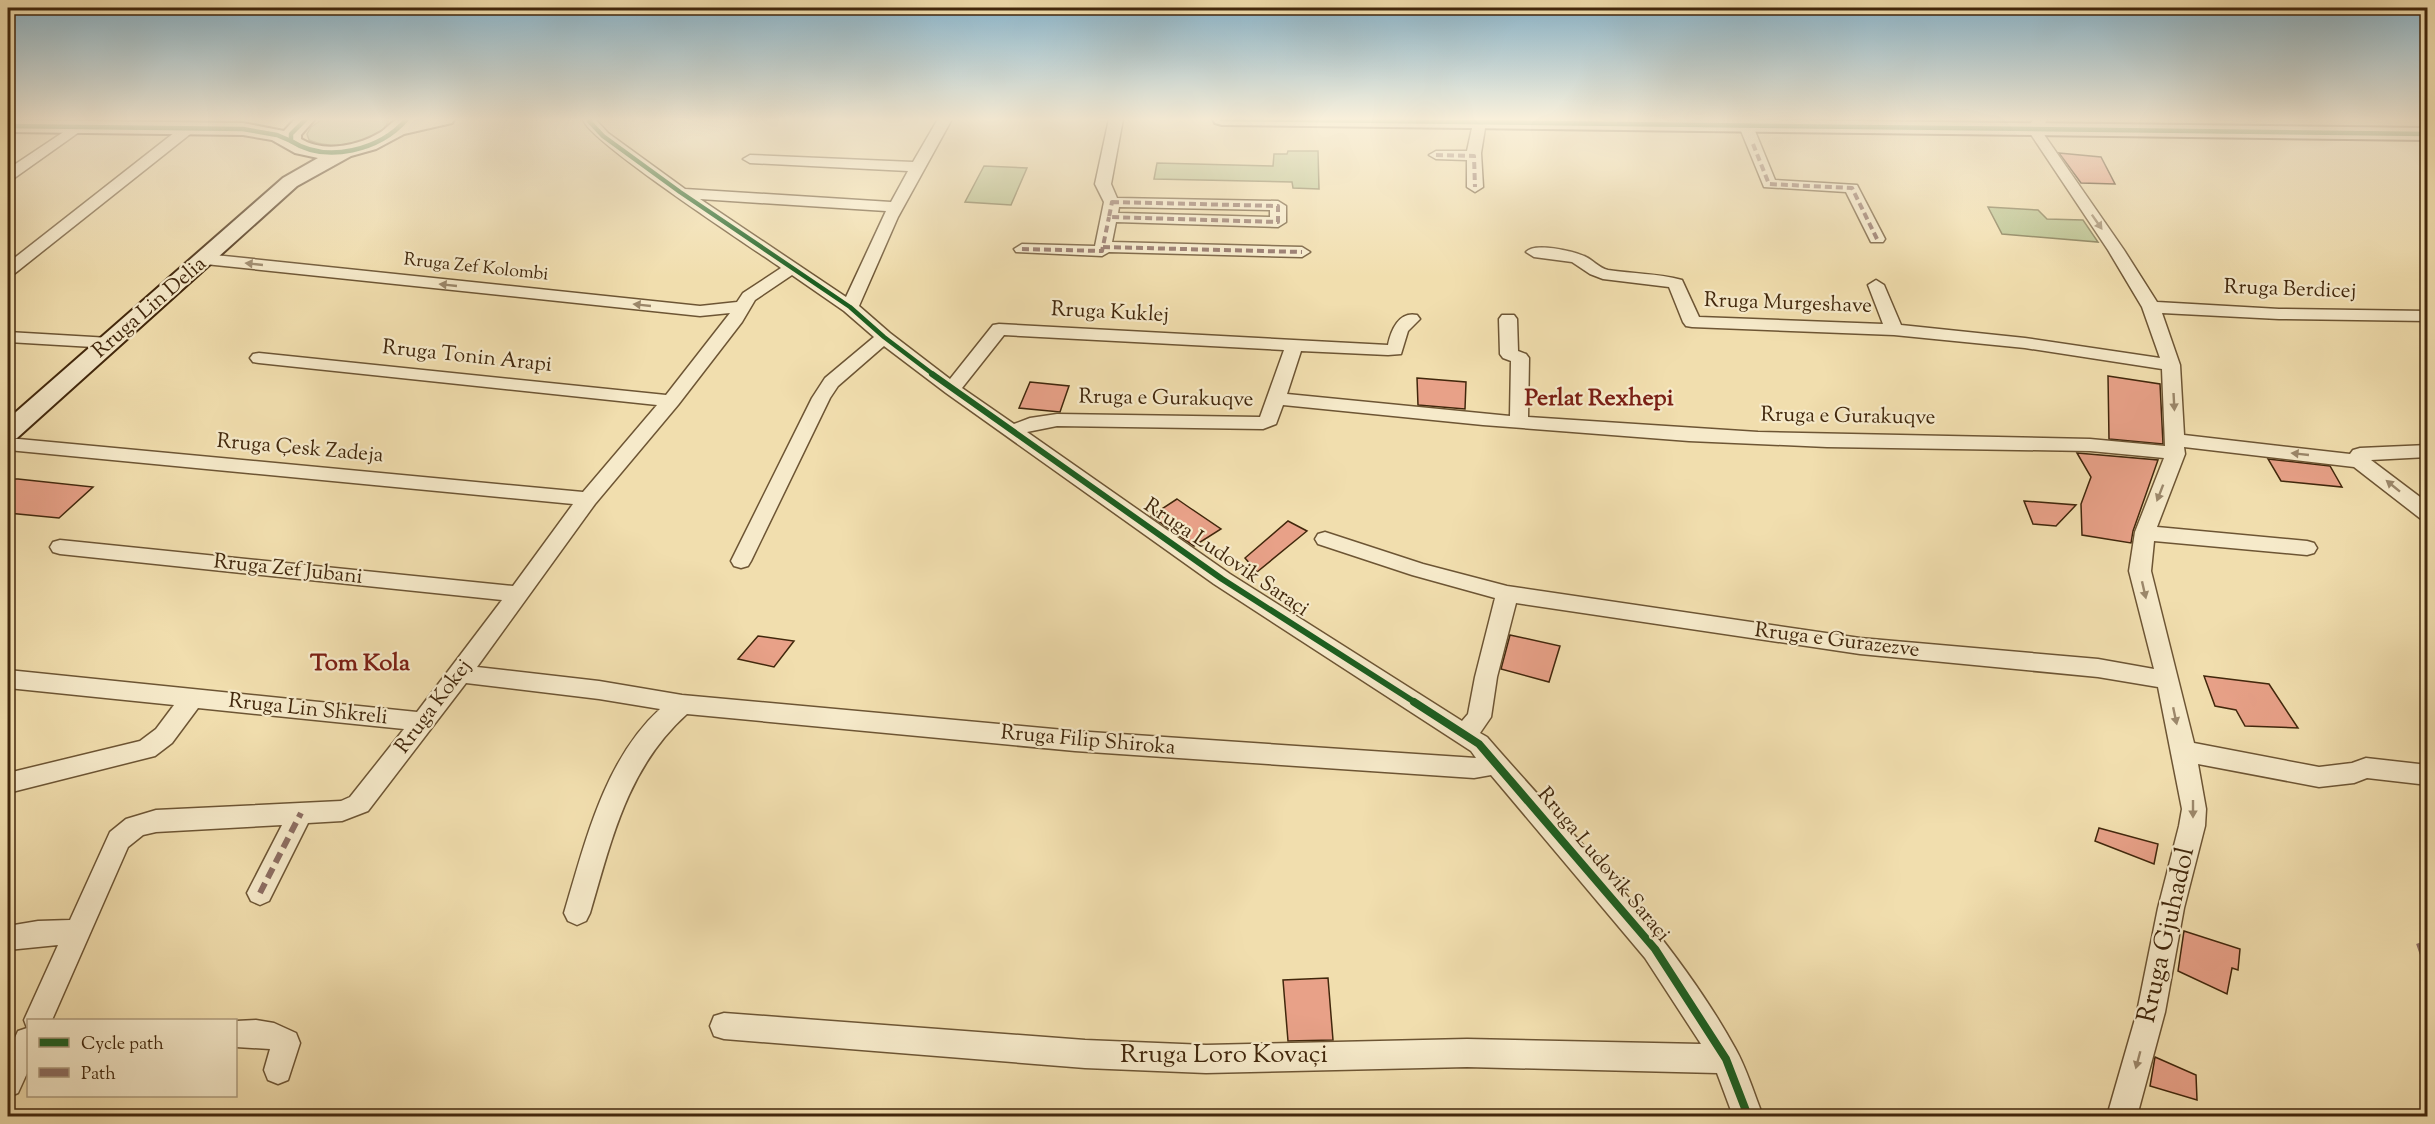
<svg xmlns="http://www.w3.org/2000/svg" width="2435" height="1124" viewBox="0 0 2435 1124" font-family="'Sorts Mill Goudy',serif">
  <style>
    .green { fill: #b7c28d; stroke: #7c744c; stroke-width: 1.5 }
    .building { fill: #e8a188; stroke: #41270c; stroke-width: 1.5 }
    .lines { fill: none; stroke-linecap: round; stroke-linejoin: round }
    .minor-casing { stroke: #6d5534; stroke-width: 3 }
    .secondary-casing { stroke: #41270c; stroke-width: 4 }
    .minor { fill: #f6eaca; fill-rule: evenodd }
    .secondary { fill: #f6eaca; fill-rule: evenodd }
    .quiet-far1 { stroke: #8d6e63; stroke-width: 4; stroke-dasharray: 7 4; stroke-linecap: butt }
    .quiet { stroke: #8d6e63; stroke-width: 6; stroke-dasharray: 11 6; stroke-linecap: butt }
    .cycleway-far2-casing { stroke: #f6eaca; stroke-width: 8 }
    .cycleway-far1-casing { stroke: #f6eaca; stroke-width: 10 }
    .cycleway-casing { stroke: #f6eaca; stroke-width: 11 }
    .cycleway-far2 { stroke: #1b5e20; stroke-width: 4.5 }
    .cycleway-far1 { stroke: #1b5e20; stroke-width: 6 }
    .cycleway { stroke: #1b5e20; stroke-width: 8 }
    .oneway { fill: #9c886b }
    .labels { text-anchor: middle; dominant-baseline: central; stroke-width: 4.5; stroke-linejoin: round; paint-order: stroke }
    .far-street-label { font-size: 18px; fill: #41270c; stroke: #f6eaca }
    .street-label { font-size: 21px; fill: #41270c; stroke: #f6eaca }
    .quarter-label { font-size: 24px; font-weight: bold; fill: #7a1f14; stroke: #f6eaca }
    .near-street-label { font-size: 26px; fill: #41270c; stroke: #f6eaca }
  </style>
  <rect width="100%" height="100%" fill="#f1deae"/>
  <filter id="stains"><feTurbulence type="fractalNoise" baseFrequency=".00333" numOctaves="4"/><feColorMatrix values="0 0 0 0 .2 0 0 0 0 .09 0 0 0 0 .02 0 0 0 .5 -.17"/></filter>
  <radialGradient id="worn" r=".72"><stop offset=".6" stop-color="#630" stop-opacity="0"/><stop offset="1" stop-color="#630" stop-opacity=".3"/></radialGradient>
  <g class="green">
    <path d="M323,119H388L389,120C377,145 332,151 309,140L307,134L311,127Z"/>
    <path d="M1288,151H1318L1319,189L1293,188L1292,182L1154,179L1157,163L1273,166L1274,154H1287Z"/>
    <path d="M984,166L1027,168L1011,205L965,202Z"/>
    <path d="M1988,207L2038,210L2047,219L2083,220L2098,242L2002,234Z"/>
  </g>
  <g class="building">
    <path d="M2059,153L2101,157L2115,184L2081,183Z"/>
    <path d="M2108,376L2160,384L2163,444L2109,439Z"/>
    <path d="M1417,378L1466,382L1465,409L1418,405Z"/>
    <path d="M1030,382L1069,386L1060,412L1019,408Z"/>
    <path d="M2077,453L2158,460L2133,531L2131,543L2082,535L2081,504L2091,477Z"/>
    <path d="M2268,459L2330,466L2342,487L2281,481Z"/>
    <path d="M8,479H18L93,487L59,518L8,513Z"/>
    <path d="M1177,499L1190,508L1221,529L1194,546L1151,516Z"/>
    <path d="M2024,501L2076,505L2056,526L2033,524Z"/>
    <path d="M1288,521L1307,531L1257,572L1245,558Z"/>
    <path d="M1510,635L1560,646L1549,682L1501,669Z"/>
    <path d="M758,636L794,641L774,667L738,659Z"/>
    <path d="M2204,676L2269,684L2298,728L2245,726L2236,710L2215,706Z"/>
    <path d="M2099,828L2158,844L2154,864L2095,841Z"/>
    <path d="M2184,931L2240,949L2238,970L2232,968L2227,994L2178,971Z"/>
    <path d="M1328,978L1333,1040L1288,1041L1283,980Z"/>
    <path d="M2155,1057L2196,1075L2197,1100L2150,1086Z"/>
  </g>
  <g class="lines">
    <defs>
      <g id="minor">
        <path d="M583,119H598L597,121L608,133L685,189L891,202L908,171L750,163L743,159L750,155L913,162L938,119H952L898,217L859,306L890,333L950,379L993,325L999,324L1388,345C1391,330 1399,311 1417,315L1420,319L1408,331L1401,354L1388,355L1301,351L1287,394L1510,416L1511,361L1503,358L1500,354L1499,319L1502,315H1514L1517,319L1518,351L1526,354L1529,358L1528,417L1758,432L2090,439L2165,446L2162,369L2025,348L1894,335L1692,327L1686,326L1683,322L1669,287L1603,279L1590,274L1572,262L1534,257L1526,252C1534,242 1573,251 1584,256C1592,259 1599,268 1608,270C1633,274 1657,273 1682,280L1699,317L1883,324L1868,285L1876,280L1884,285L1901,325L2025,338L2160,358L2142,307L2108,250L2028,130L2033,119H2047L2042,130L2045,136L2124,250L2157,302L2279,309L2428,311V321L2279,319L2162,313L2180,365L2184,435L2350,454L2353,450L2360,448L2428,445V457L2371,460L2428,503V521L2421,519L2354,467L2184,447L2185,454L2157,527L2307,541L2314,543L2317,548L2314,553L2307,555L2154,541L2151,571L2194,743L2319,767L2352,763L2366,758L2428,765V785L2367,778L2354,783L2319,787L2198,764L2206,809L2205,826L2184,908L2165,1012L2137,1116H2107L2137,1012L2158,908L2179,826L2182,809L2158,687L2098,677L1860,654L1516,603L1497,677L1491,717L1480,733L1487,737C1572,835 1673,935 1735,1048C1747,1069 1754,1094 1763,1116H1733L1717,1073L1467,1067L1206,1073L1085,1068L724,1039L714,1036L710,1026L714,1016L724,1013L1085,1040L1206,1045L1467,1039L1701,1044L1645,958L1491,775L1474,778L1075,751L687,714C627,768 612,839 590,913L586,921L577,925L568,921L564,913C585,843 604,760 660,709L599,699L466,683L368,811L342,821L308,823L269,901L260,905L251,901L247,893L282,825L156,832L143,835L128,847L52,1020H28V1071L18,1093L8,1097V1053L18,1031L27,1028L24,1020L58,945L8,950V926L38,921L70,920L110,832L126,819L156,810L341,801L350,797L404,729L198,708L172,743L155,756L8,793V773L140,741L156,729L174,705L8,688V670L417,712L502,600L60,554L53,552L50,547L53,542L60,540L513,586L573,504L8,450V438L583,492L657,405L259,363L253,362L250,358L253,354L259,353L666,395L730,313L700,316L205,264L197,259L205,254L700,306L737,302L743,293L781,268C754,249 584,138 583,119ZM700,199L886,211L846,297ZM792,275L844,311L874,337L825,378L812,398L731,561L734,566L741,568L748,566L751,561L830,398L838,386L884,346L946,393L1214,584L1471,751L1476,758L1075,731L682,695L599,681L477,667L595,504L678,405L742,322L755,300ZM1004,335L1284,350L1260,417L1057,414L1030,418L1014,424L962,388ZM1283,405L1483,425L1689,441L1827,447L2090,451L2164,458L2135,532L2129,571L2154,669L2098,659L1860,638L1507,586L1423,564L1325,532L1318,534L1315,539L1318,544L1412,575L1495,598L1475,677L1468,714L1462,721L1230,574L1027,432L1057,426L1263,429L1276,424Z"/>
        <path d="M1109,119H1123L1111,184L1117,198L1278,201L1286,206V222L1278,227L1116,222L1112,242L1302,247L1310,252L1302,257L1109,252L1102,256L1016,252L1014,249L1022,244L1095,246L1104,202L1095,184ZM1119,207L1270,210V217L1118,213Z"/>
        <path d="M1474,119H1484L1486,122L1481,153L1483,187L1475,192L1467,187V160L1436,159L1429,155L1436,151H1467Z"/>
        <path d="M1746,122L1753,126L1775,180L1857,185L1885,239L1883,242H1871L1846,192L1764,187L1739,126Z"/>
        <path d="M77,123L84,127L82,130L13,179L8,180V169Z"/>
        <path d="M189,124L194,125L196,128L194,131L14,274L8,276V263L184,125Z"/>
        <path d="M8,332L110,338L116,339L119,343L116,347L110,348L8,342Z"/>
        <path d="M256,1020L274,1023L296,1033L300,1043L288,1080L278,1084L268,1080L264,1070L270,1049L236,1047V1021Z"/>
      </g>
      <g id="secondary">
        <path d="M295,119H315L301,135V139C324,153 358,146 381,132C386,129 393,120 399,119C416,116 436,119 454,119L452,123L404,134L376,149L351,156L297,186L17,438L8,440V419L283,178L318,158L295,153L272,140L243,135L8,132V120L243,123L284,131Z"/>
        <path d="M1213,119H1697L2428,128V140L1222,125L1215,123Z"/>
      </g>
    </defs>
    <use href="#minor" class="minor-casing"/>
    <use href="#secondary" class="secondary-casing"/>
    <use href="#minor" class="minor"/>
    <use href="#secondary" class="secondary"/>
    <g class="quiet-far1">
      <path d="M1753,144L1769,184L1852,188L1877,239"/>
      <path d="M1436,155L1474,156L1475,187"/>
      <path d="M1112,202L1278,206V222L1109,217Z"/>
      <path d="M1103,247L1302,252"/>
      <path d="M1022,249L1102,251L1109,217"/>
    </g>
    <g class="quiet">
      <path d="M260,893L301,813"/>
      <path d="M2419,943L2428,969"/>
    </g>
    <defs>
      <g id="cycleway-far2">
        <path d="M306,119L291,134V141C327,164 380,150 407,119"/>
        <path d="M591,119L589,121L603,136L680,192L850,307L884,337L934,375"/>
        <path d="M1222,119L2428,134"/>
        <path d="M8,126L243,129L277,135L291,141"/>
      </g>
      <path id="cycleway-far1" d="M932,374L1222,579L1416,703"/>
      <path id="cycleway" d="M1414,702L1479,744L1655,949L1726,1059L1748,1116"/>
    </defs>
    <use href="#cycleway-far2" class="cycleway-far2-casing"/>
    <use href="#cycleway-far1" class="cycleway-far1-casing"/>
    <use href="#cycleway" class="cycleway-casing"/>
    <use href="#cycleway-far2" class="cycleway-far2"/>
    <use href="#cycleway-far1" class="cycleway-far1"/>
    <use href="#cycleway" class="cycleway"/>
  </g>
  <defs><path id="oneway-solid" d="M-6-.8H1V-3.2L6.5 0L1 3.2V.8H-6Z" transform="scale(1.5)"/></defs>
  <g class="oneway">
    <use href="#oneway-solid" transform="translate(2097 222) rotate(55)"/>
    <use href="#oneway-solid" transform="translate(254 264) rotate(-174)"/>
    <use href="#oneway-solid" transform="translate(448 285) rotate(-174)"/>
    <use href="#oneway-solid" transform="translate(642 305) rotate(-174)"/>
    <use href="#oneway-solid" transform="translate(2174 402) rotate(87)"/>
    <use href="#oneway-solid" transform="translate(2300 454) rotate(-174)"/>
    <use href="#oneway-solid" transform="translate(2393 486) rotate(-141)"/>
    <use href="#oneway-solid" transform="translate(2160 493) rotate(111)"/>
    <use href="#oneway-solid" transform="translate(2144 590) rotate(77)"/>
    <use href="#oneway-solid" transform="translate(2175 716) rotate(78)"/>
    <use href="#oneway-solid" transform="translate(2193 809) rotate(90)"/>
    <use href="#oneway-solid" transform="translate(2138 1060) rotate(105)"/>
  </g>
  <linearGradient id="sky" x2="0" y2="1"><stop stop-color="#89b7cf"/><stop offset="0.43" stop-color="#f9f0db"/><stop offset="1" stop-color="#f9f0db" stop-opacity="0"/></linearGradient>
  <rect width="2435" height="277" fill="url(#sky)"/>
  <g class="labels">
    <g class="far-street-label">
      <text transform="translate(476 268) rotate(6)">Rruga Zef Kolombi</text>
    </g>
    <g class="street-label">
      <text transform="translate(2290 290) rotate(2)">Rruga Berdicej</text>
      <text transform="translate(1788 304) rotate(2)">Rruga Murgeshave</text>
      <text transform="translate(150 308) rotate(-41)">Rruga Lin Delia</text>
      <text transform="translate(1110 313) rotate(3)">Rruga Kuklej</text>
      <text transform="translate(467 357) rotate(6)">Rruga Tonin Arapi</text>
      <text transform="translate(1166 399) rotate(1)">Rruga e Gurakuqve</text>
      <text transform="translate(1848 417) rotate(1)">Rruga e Gurakuqve</text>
      <text transform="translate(300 449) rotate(5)">Rruga Çesk Zadeja</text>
      <text transform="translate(1226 558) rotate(34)">Rruga Ludovik Saraçi</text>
      <text transform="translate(288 570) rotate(6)">Rruga Zef Jubani</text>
      <text transform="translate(1837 641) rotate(7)">Rruga e Gurazezve</text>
      <text transform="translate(434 707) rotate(-53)">Rruga Kokej</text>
      <text transform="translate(308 710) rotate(6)">Rruga Lin Shkreli</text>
      <text transform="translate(1088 741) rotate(5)">Rruga Filip Shiroka</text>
      <text transform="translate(1603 865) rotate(50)">Rruga Ludovik Saraçi</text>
    </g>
    <g class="quarter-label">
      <text x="1599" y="399">Perlat Rexhepi</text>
      <text x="360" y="664">Tom Kola</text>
    </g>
    <g class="near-street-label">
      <text transform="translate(2167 935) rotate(-77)">Rruga Gjuhadol</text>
      <text x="1224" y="1055">Rruga Loro Kovaçi</text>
    </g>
  </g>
  <rect width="2435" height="1124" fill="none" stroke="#f1deae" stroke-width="30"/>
  <rect x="9" y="9" width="2417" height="1106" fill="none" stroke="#41270c" stroke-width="3"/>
  <rect x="15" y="15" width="2405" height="1094" fill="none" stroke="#41270c" stroke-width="1.5"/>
  <rect x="27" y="1019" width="210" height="78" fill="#f6eaca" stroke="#ae9c7e" stroke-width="1.5"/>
  <rect x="39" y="1038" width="30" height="9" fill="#1b5e20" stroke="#ae9c7e" stroke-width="1.5"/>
  <text x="81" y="1049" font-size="18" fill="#41270c">Cycle path</text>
  <rect x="39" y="1068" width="30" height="9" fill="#8d6e63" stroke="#ae9c7e" stroke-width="1.5"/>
  <text x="81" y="1079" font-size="18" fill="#41270c">Path</text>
  <rect width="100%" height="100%" filter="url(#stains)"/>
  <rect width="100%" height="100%" fill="url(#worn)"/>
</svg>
